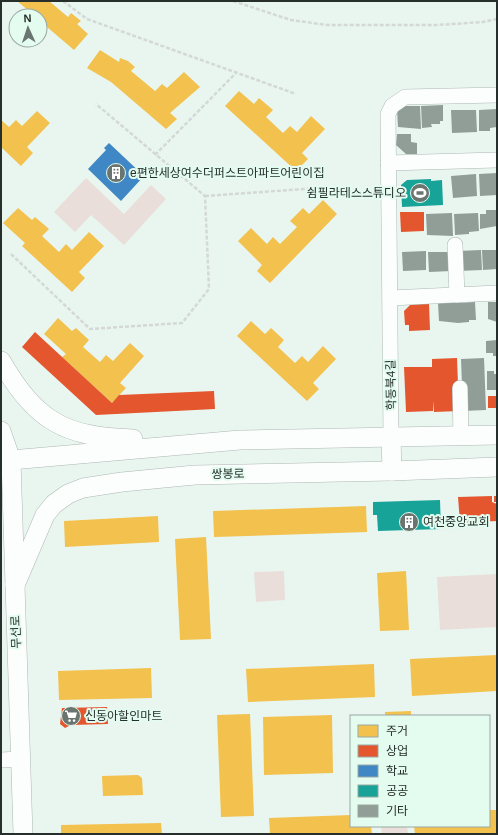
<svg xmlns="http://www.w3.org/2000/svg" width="498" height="835" viewBox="0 0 498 835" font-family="Helvetica,'Noto Sans KR',sans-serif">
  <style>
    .green { fill: #e9ded9 }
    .homes { fill: #f2c14e }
    .shops { fill: #e4572e }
    .schools { fill: #3f88c5 }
    .public { fill: #17a398 }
    .building { fill: #919d97 }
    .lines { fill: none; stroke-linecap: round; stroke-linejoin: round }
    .minor-casing { stroke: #aeb7b3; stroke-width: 16 }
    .tertiary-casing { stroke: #aeb7b3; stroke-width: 20 }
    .path { stroke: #d4d8d6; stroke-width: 2.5; stroke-dasharray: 4 2; stroke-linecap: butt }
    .minor { stroke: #fcfefd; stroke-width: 15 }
    .tertiary { stroke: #fcfefd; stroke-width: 19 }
    .labels { text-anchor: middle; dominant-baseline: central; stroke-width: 4; stroke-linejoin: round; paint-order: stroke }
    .poi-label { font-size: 12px; fill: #262f2b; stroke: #e4fbf0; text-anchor: start }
    .street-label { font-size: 12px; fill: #262f2b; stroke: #e4fbf0 }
  </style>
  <rect width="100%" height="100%" fill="#e9f6f0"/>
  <g class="green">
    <path d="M86,178L124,214L151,185L166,199L124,245L91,215L75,232L54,212Z"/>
    <path d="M284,571L285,600L256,602L254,572Z"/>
    <path d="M496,574L497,627L440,630L437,577Z"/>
    <path d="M381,826H407L408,834H382Z"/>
  </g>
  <g class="homes">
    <path d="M17,1H49L68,17L71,13L81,21L77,24L88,34L74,50L40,21V16H35Z"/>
    <path d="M100,50L119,62L120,58L128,61L135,67L131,71L155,91L162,84L167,88L184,72L200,87L170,113L177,119L166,129L111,82L87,68Z"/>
    <path d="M239,91L254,104L259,98L273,110L266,117L283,133L290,126L297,132L311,116L325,129L302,153L308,159L296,171L225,106Z"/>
    <path d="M37,111L50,123L27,147L33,153L21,166L1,147V120L9,127L16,120L22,126Z"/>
    <path d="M323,200L337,214L270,283L257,271L262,265L238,241L251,228L267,244L273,237L280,244L297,227L290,221L303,208L309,214Z"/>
    <path d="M18,208L32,220L35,217L49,229L42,236L59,252L66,244L72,250L89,232L104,246L79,272L85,278L72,292L22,246L25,243L3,223Z"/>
    <path d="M58,318L72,331L76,328L89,340L83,347L100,362L106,355L113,361L130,343L144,356L120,383L126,388L112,403L62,357L66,354L44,334Z"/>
    <path d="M251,321L265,334L271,328L284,340L278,347L295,363L302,356L308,362L323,346L336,359L313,383L319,389L307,401L237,336Z"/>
    <path d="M366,506L367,532L214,537L213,511Z"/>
    <path d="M158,516L159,542L65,547L64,521Z"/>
    <path d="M206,537L211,639L180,640L175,539Z"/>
    <path d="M406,571L409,630L380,631L377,573Z"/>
    <path d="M497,655V691L412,696L410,659Z"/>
    <path d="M374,664L375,697L248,702L246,669Z"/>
    <path d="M151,668L152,698L59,700L58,671Z"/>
    <path d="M411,711V716H385V712Z"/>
    <path d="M250,714L254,816L221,817L217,715Z"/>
    <path d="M332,715L333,773L264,775L263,717Z"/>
    <path d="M138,775L142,778L143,795L103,796L102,776Z"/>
    <path d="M489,810H497V834H415L414,826H489Z"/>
    <path d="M351,815V826H371L372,834H270L269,818Z"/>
    <path d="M161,823L162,834H61V825Z"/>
  </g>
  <g class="shops">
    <path d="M400,212H424V231L401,232Z"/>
    <path d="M429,303L430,330L409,331V325H405L404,311L411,304Z"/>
    <path d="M35,332L112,403L119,395L214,391L215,409L96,415L22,347Z"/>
    <path d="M457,358L459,411L434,412L433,401V411L406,412L404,367H432V359Z"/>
    <rect x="488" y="396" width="9" height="12"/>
    <path d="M492,496V502L497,504V521L460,523L458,497Z"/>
    <rect x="494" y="496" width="3" height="6"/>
    <path d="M107,707L108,724L71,725L65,728L60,724L62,708Z"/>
  </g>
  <path class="schools" d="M109,143L144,176L121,201L88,169L106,150L104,148Z"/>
  <g class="public">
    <path d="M431,179V181L442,180L443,205L402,207L401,185L407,180Z"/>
    <path d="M440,500L441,529L378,531L377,515H373V502Z"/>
  </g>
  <g class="building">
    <path d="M443,105V121H440V124H431L432,127L422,128L421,106Z"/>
    <path d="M403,106H420L421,129L398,127L397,110Z"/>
    <path d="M497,109V127L490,128V131H479V110Z"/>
    <path d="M451,110H476L477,132L452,133Z"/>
    <path d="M397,134H411V142L417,143V154H406L396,145Z"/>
    <path d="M497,173V195L480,196L479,174Z"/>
    <path d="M476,174L477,196L453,198L451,176Z"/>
    <path d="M486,210H497V226L480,229V214H486Z"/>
    <path d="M452,213L453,236L427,235L426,214Z"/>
    <path d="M478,213L479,231L469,232V234L455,235L454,214Z"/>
    <path d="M481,250L482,270L458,271L457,251Z"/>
    <path d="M482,250H497V269L483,270Z"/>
    <path d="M426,251V270L403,271L402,252Z"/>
    <path d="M428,252H452V271L429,272Z"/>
    <path d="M457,302V308V303L475,302L476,320H469V322L458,323L439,321L438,303Z"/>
    <path d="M488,302H497V322L488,319Z"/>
    <path d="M497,340V356H493V353H486V341Z"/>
    <path d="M484,358L486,410L463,411L461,359Z"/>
    <path d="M487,371H494V374H497V390H487Z"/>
  </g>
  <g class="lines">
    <defs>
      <g id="minor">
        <path d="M388,163L497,160"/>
        <path d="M455,245L457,295"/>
        <path d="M390,298L497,293"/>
        <path d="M460,388L461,436"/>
        <path d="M391,437L388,114L392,106L405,97L497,95"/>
        <path d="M1,760L20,759"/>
      </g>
      <g id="tertiary">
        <path d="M1,361C36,421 64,437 133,439"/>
        <path d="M1,431L11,460L23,834"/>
        <path d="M391,437L392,471"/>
        <path d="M11,460L240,440L497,435"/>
        <path d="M15,585L45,515L54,504L68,494L83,488L122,482L195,475L392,471L497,467"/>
      </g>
    </defs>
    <use href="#minor" class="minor-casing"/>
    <use href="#tertiary" class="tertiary-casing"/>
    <g class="path">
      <path d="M63,1L87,19L296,94"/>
      <path d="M233,1L291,20L327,25H437L483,22L497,19"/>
      <path d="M155,155L236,73"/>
      <path d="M205,196L318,188"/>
      <path d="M11,254L90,329L182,323L209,289L205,196L96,104"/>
    </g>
    <use href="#minor" class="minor"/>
    <use href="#tertiary" class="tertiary"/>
  </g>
  <defs>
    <symbol id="building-disc" viewBox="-11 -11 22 22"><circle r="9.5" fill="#6a7570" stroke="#e4fbf0"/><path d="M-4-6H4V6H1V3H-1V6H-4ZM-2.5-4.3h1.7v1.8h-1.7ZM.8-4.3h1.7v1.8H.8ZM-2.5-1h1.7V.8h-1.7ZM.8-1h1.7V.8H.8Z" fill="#fff"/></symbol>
    <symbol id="stadium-disc" viewBox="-11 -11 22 22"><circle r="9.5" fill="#6a7570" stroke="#e4fbf0"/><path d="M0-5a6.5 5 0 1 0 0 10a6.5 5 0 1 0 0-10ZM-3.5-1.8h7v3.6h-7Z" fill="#fff"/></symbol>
    <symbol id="supermarket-disc" viewBox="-11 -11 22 22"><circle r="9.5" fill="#6a7570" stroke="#e4fbf0"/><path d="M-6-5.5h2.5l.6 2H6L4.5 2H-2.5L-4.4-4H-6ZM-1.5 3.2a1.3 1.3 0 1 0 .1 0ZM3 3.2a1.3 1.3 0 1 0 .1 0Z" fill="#fff"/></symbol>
  </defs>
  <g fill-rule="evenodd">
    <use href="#building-disc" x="105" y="162" width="22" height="22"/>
    <use href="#stadium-disc" x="409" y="182" width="22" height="22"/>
    <use href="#building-disc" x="398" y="511" width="22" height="22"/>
    <use href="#supermarket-disc" x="60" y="705" width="22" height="22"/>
  </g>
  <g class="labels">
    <g class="poi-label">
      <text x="130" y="173">e편한세상여수더퍼스트아파트어린이집</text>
      <text x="406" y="193" text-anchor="end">쉼필라테스스튜디오</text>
      <text x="423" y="522">여천중앙교회</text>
      <text x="85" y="716">신동아할인마트</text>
    </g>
    <g class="street-label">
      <text transform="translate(391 385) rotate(-91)">학동북4길</text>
      <text transform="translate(228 474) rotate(-1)">쌍봉로</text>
      <text transform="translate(16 632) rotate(-92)">무선로</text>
    </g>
  </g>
  <rect width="498" height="835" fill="none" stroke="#262f2b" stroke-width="4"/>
  <rect x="350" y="715" width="140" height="112" fill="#e4fbf0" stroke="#98a9a1"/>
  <rect x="358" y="725" width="20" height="12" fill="#f2c14e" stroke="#98a9a1"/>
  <text x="386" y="735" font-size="12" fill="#262f2b">주거</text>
  <rect x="358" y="745" width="20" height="12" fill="#e4572e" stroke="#98a9a1"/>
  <text x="386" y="755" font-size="12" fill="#262f2b">상업</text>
  <rect x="358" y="765" width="20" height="12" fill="#3f88c5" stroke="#98a9a1"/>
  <text x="386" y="775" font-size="12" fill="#262f2b">학교</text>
  <rect x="358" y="785" width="20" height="12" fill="#17a398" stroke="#98a9a1"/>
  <text x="386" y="795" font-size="12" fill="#262f2b">공공</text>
  <rect x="358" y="805" width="20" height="12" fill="#919d97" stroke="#98a9a1"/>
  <text x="386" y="815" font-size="12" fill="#262f2b">기타</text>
  <g transform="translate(28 28) rotate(357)"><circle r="19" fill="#e4fbf0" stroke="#98a9a1"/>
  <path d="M0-3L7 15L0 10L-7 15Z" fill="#6a7570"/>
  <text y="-6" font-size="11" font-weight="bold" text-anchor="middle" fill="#262f2b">N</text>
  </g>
</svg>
